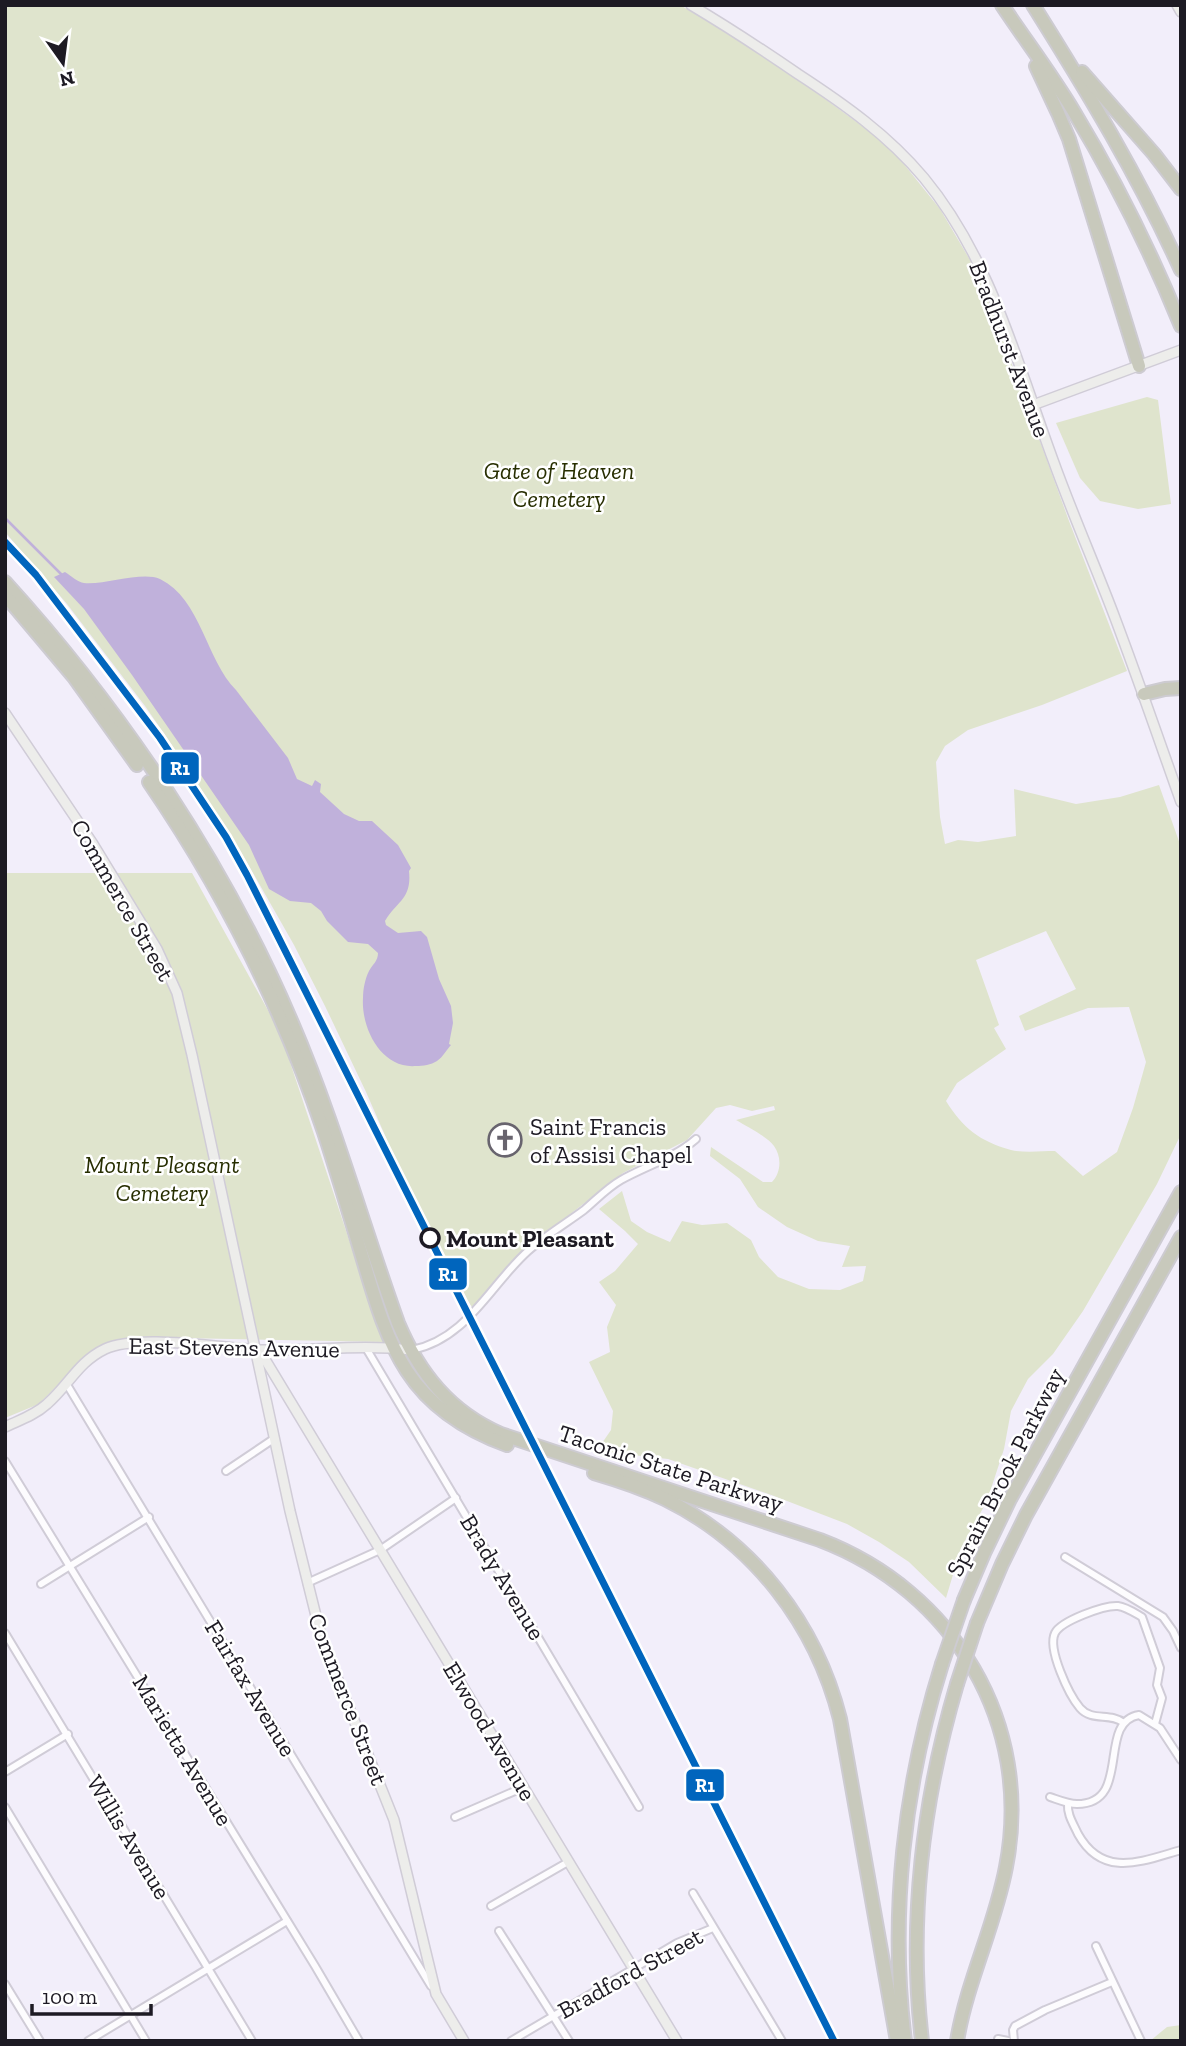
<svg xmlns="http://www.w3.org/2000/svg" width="1186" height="2046" viewBox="0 0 1186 2046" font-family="'Zilla Slab',serif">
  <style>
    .green { fill: #dfe4cd; fill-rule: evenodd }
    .water { fill: #c0b1db }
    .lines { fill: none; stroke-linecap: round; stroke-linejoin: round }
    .stream { stroke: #c0b1db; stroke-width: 2.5 }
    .street-casing { stroke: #d0ccd7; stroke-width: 10 }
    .secondary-casing { stroke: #d0ccd7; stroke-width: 12 }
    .highway-casing { stroke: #cdcbd1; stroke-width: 16 }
    .street { stroke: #fdfcfe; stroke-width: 6 }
    .secondary { stroke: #ededeb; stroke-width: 9 }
    .highway { stroke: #c8c9bc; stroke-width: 12 }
    .highway-bridge-casing { stroke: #cdcbd1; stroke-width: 16; stroke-linecap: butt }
    .highway-bridge { stroke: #c8c9bc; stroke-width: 12 }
    .rail-1-casing { stroke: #fff; stroke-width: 12 }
    .rail-1 { stroke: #0065bd; stroke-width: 7 }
    .stop-dot { fill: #fff; stroke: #1d1a23; stroke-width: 3.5 }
    .labels { text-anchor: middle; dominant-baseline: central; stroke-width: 5; stroke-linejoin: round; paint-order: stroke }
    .street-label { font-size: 24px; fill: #1d1a23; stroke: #fff }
    .park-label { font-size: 24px; font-style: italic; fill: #272e00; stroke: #fff }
    .poi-label { font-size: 24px; fill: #1d1a23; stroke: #fff; text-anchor: start }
    .stop-label { font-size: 24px; font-weight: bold; fill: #1d1a23; stroke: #fff; text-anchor: start }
    .line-badge { stroke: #fff; stroke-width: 2.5 }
    .badge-label { font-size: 19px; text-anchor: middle; font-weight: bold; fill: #fff }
  </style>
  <rect width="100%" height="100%" fill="#f2eefa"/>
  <g class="green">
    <path d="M5,5H680L711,23L787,71L877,137L899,158L940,209L973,265L993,312L1069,521L1127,671L1042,705L968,730L945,746L936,762L940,817L945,844L958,840L978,842L1016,836L1014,789L1076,804L1120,797L1159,785L1181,847V1134L1157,1184L1083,1311L1053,1354L1028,1379L1011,1411L1004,1449L987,1501L961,1548L946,1598L909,1562L879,1542L847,1524L774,1496L668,1459L606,1452L600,1446L611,1430L613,1411L589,1362L610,1352L607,1327L616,1305L599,1282L615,1271L638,1244L625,1231L599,1209L622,1191L631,1221L647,1232L670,1242L682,1221L702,1225L727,1223L751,1240L759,1257L778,1277L809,1289L840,1290L863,1281L866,1266L842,1267L850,1246L818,1241L787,1227L758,1207L740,1179L710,1156L711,1147L763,1182H772C781,1173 782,1157 774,1146C768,1137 746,1126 736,1120L775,1110L774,1106L752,1111L730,1105L716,1108L687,1140L623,1173L528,1247L472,1307L465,1297L394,1156L366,1092L325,1006L294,945L241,852L185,764L145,706L67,604L5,532ZM1046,931L1076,989L1019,1016L1025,1031L1088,1008L1129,1007L1146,1062L1133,1108L1117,1152L1083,1176L1055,1151C1042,1151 1024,1153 1011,1150C979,1141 963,1128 946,1101L957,1083L1006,1049L994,1028L999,1025L976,960Z"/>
    <path d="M1147,397L1158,400L1171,504L1138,509L1100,501L1080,478L1056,423Z"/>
    <path d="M5,873H192L280,1032L383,1342L130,1337L91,1351L39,1404L5,1418Z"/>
    <path d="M1181,2025V2041H1150L1167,2027Z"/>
  </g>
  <path class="water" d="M65,572C71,576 78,582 84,583C106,585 142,571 160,579C201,599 206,660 236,690L288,758L297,779L312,786L315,780L321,784L320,792L344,814L359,821H372L398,845L411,868L409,871C412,899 397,901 385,921L386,925L398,933L421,931L427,937L439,979L451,1006L453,1023L449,1044L451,1045C447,1049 443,1057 437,1061C431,1065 423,1066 416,1066C381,1069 361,1028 363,998C363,989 365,979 369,971C373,964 378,961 378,953L368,944L348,942L327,921L321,911L311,903L290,901L269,889L249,845L132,675L84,609L54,577Z"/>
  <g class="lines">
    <path class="stream" d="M5,518L61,574"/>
    <defs>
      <g id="street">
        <path d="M366,1348L639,1807"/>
        <path d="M412,1350C467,1339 490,1285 528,1251C545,1236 565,1224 584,1210C596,1200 607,1188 621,1180C646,1166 674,1158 696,1139"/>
        <path d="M66,1383L431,1986"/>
        <path d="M5,1461L315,1966L359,2041"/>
        <path d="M226,1471L275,1438"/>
        <path d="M1065,1557L1163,1617L1173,1631L1181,1648"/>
        <path d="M307,1583L380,1550L456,1498"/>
        <path d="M41,1584L149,1517"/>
        <path d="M5,1633L252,2041"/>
        <path d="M1124,1723C1110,1712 1092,1722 1080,1708C1069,1695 1047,1649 1055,1633C1061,1621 1104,1605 1118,1606C1126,1607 1135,1613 1142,1617L1160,1668L1157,1685L1162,1698L1155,1724"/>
        <path d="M5,1772L68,1734"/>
        <path d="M1050,1797C1059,1800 1068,1804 1077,1804C1133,1804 1096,1722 1139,1715L1160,1728L1181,1760"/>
        <path d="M1068,1803C1067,1815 1073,1823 1078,1834C1103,1879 1142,1861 1181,1850"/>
        <path d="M5,1807L146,2041"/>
        <path d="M455,1817L524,1787"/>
        <path d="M693,1893L782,2041"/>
        <path d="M491,1906L568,1862"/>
        <path d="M499,1931L569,2041"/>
        <path d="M1096,1946L1141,2041"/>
        <path d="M5,1984L40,2041"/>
        <path d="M998,2039L1008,2041"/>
        <path d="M88,2041L287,1921"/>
        <path d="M511,2041L677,1943L713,1928"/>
        <path d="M1014,2041L1013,2030L1015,2026L1045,2010L1112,1982"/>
      </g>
      <g id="secondary">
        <path d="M691,5C728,27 763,50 798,74C844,104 888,135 924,178C991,259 1017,363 1053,460C1072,513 1095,565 1115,618C1138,679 1159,740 1181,802"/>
        <path d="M1177,5L1181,12"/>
        <path d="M1033,405L1181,350"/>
        <path d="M5,713L93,844L157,949L177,993L192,1055L290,1511L322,1640L394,1820L436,1994L464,2041"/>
        <path d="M255,1349L263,1356L677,2041"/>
        <path d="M5,1427C20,1420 35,1415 47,1404C69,1385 78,1362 105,1349C138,1333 226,1349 265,1350C314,1351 362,1344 410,1350"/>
      </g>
      <g id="highway">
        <path d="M1002,5C1026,41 1052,75 1074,112C1115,180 1151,252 1181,326"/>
        <path d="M1033,5C1087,91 1139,177 1181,270"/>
        <path d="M1036,66L1058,113L1069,139L1139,366"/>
        <path d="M1082,72L1154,154L1181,189"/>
        <path d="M5,582C122,711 224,863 292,1023C334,1121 362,1223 398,1323C419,1373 450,1412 501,1434L820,1540C954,1591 1034,1724 1006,1867C995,1926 967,1981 957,2041"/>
        <path d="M5,595L74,677L137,765"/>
        <path d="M1144,694L1165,689L1181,688"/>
        <path d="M149,782C223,890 282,1007 324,1132C338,1175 351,1219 364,1263C375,1300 386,1339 407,1371C431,1408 466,1430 507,1445"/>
        <path d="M594,1473C618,1480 642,1488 665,1499C754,1543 816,1624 840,1719L897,2041"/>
        <path d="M964,1600L984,1553L1010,1499L1181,1192"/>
        <path d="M977,1623L1002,1564L1026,1515L1181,1237"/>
        <path d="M905,2041C889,1915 904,1785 942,1664"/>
        <path d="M922,2041C908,1922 923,1799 957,1684"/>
      </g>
    </defs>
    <use href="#street" class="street-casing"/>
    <use href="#secondary" class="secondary-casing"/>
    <use href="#highway" class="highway-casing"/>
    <use href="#street" class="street"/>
    <use href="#secondary" class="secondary"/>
    <use href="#highway" class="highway"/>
    <defs>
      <g id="highway-bridge">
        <path d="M942,1664L964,1600"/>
        <path d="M957,1684L977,1623"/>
      </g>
    </defs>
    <use href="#highway-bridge" class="highway-bridge-casing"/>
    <use href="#highway-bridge" class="highway-bridge"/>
    <defs>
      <path id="rail-1" d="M5,542L36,575L160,738L226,837L247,875L834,2041"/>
    </defs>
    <use href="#rail-1" class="rail-1-casing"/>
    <use href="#rail-1" class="rail-1"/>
  </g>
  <defs>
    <symbol id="church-ring" viewBox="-11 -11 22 22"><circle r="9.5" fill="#fff" stroke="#68646e" stroke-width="1.5"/><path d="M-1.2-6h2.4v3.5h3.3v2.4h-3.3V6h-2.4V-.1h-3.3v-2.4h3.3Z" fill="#68646e"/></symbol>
  </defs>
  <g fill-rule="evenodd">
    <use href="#church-ring" x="486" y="1121" width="38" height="38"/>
  </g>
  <circle class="stop-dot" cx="430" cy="1238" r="9"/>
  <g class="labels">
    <g class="street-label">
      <text transform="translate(1010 349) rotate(69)">Bradhurst Avenue</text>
      <text transform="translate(123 900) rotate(60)">Commerce Street</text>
      <text transform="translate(234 1347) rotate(1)">East Stevens Avenue</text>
      <text transform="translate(671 1468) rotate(18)">Taconic State Parkway</text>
      <text transform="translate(1005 1472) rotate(-63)">Sprain Brook Parkway</text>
      <text transform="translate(503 1577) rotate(59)">Brady Avenue</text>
      <text transform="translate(251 1688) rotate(59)">Fairfax Avenue</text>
      <text transform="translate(348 1699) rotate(69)">Commerce Street</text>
      <text transform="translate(490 1731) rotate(59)">Elwood Avenue</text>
      <text transform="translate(183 1750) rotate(59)">Marietta Avenue</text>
      <text transform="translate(129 1837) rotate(59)">Willis Avenue</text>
      <text transform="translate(630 1973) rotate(-29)">Bradford Street</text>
    </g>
    <g class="park-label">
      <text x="559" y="470">Gate of Heaven<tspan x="559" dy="28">Cemetery</tspan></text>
      <text x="162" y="1164">Mount Pleasant<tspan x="162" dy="28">Cemetery</tspan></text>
    </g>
    <g class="poi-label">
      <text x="530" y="1126">Saint Francis<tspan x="530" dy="28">of Assisi Chapel</tspan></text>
    </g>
    <g class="stop-label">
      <text x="446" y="1238">Mount Pleasant</text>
    </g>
  </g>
  <g class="line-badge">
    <rect x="160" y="751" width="40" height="34" rx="7" fill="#0065bd"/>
    <rect x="428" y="1257" width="40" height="34" rx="7" fill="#0065bd"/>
    <rect x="685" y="1768" width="40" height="34" rx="7" fill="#0065bd"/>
  </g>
  <g class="badge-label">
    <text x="180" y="775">R1</text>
    <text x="448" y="1281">R1</text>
    <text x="705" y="1792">R1</text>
  </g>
  <rect width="1186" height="2046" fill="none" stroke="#1d1a23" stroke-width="14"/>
  <g transform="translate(63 63) rotate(166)" stroke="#ffffff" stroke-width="5" paint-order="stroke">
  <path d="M0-5L12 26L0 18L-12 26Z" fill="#1d1a23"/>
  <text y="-10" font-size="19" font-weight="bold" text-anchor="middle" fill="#1d1a23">N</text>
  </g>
  <path d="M32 2004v10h119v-10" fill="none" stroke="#1d1a23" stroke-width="3.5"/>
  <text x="42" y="2004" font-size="21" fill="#1d1a23" stroke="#ffffff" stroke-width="5" paint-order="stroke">100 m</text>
</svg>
